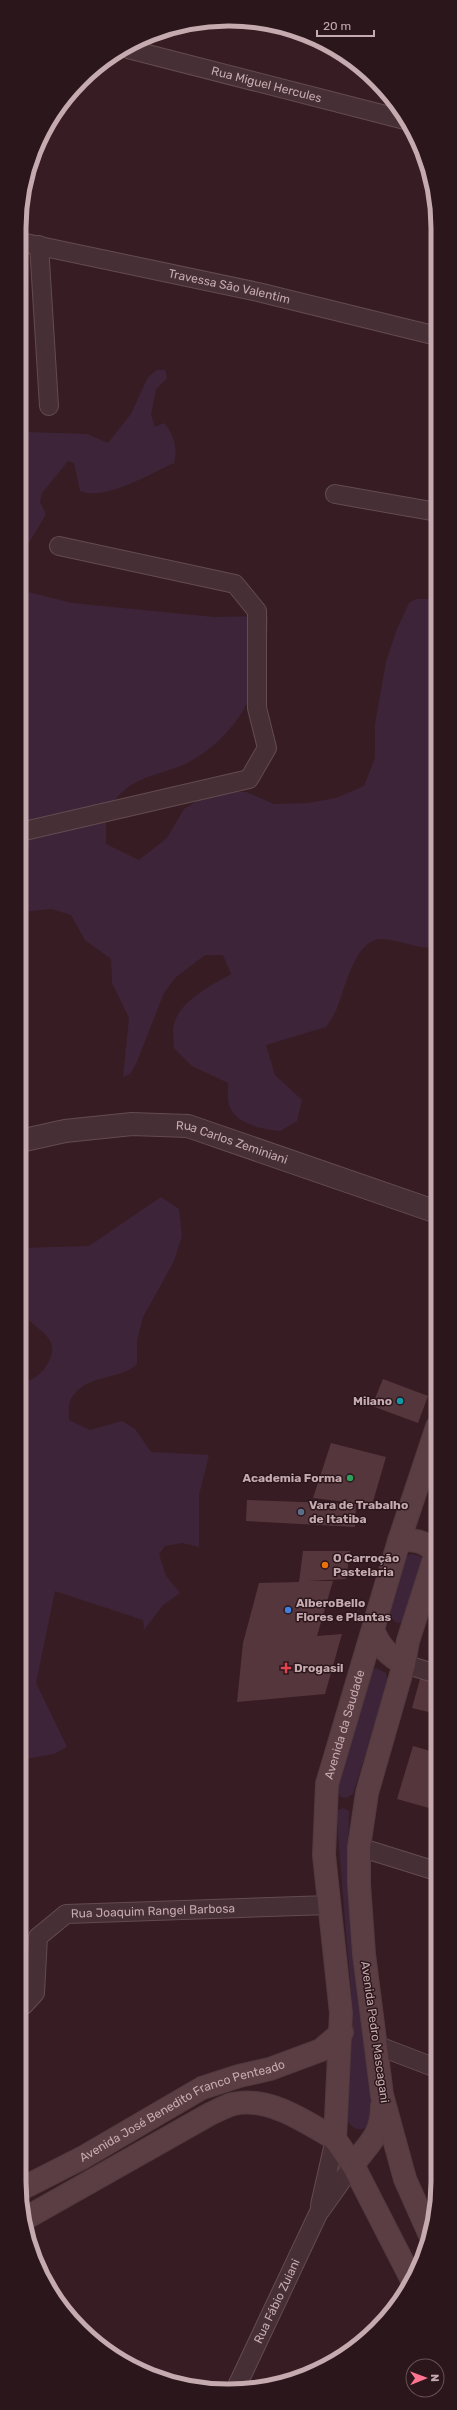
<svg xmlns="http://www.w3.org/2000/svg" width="457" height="2410" viewBox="0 0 457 2410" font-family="Rubik,sans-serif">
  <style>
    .green { fill: #3d2438 }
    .building { fill: #55363d }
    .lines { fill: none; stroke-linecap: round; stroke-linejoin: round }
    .minor-casing { stroke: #634b50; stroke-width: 20 }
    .tertiary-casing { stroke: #634b50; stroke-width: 24 }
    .secondary-casing { stroke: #513a3f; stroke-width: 24 }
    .minor { stroke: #473035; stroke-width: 18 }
    .tertiary { stroke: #473035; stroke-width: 22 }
    .secondary { stroke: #5b3e43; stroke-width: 22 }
    .culture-dot { fill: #0f9aa8; stroke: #2b161b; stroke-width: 1.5 }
    .leisure-dot { fill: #2e9e5b; stroke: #2b161b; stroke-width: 1.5 }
    .service-dot { fill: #5c6f8a; stroke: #2b161b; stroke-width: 1.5 }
    .food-dot { fill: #e8710a; stroke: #2b161b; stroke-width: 1.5 }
    .shop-dot { fill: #3f7fe0; stroke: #2b161b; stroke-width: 1.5 }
    .health-dot { fill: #e0444e; stroke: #2b161b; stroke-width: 1.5 }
    .labels { text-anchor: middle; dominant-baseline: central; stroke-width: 3; stroke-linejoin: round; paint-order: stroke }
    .street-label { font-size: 12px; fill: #c5aaaf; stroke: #2b161b }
    .poi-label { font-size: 12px; font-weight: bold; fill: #c5aaaf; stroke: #2b161b; text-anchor: start }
    .rim { fill: none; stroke: #c5aaaf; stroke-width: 5 }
  </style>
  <rect width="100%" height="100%" fill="#371d23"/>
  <g class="green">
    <path d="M157,370H165L167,378L156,389L151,415L155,427L164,423C174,434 178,449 174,463C149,474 106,501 80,491L74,463L68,461L42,493L40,502L46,514L20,558L21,409L24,407L29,432L87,434L108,443L131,414L148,377Z"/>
    <path d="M20,590L72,603L214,617L268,616C268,678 241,737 183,765C167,772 140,777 127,788C119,794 112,803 106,810V844L139,860L167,838L184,809L212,792H246L274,804L308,803L336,798L364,786L375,758V724L386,662L397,629L409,603L416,599H437V947C418,950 401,940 382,939C355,938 345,989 337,1008C335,1014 330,1021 326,1027L266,1045L275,1075L302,1100L297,1121L280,1131C263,1129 236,1125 229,1105C227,1099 228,1090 228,1083L192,1066L174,1048C174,1042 173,1035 173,1029C176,1002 211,986 231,974L223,955H205L175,978L164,993L136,1064L130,1074L123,1077L129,1018L112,983L111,959L85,940L71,915L51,909L20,912Z"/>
    <path d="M161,1197L179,1209L182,1236L174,1261L143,1317L137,1340V1364C120,1381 83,1373 70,1401C68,1406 69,1415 69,1420L90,1430L122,1421L135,1429L151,1452L209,1455L199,1495V1547L182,1543L165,1546L159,1554L166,1576L180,1593L163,1605L144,1630L143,1620L55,1591L36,1683L67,1747L54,1754L19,1760L20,1383C30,1382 39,1376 45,1368C67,1335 33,1332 20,1309V1248L89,1246Z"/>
    <path d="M411,1554L420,1556L424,1561L406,1622L397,1623L388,1616L404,1558Z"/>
    <path d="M376,1668L386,1673L388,1682L353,1794L346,1798L341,1797L336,1790L370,1671Z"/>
    <path d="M343,1808L349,1811L348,1876L351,1911L373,2112L368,2126C359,2133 352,2128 346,2119L353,2016L337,1823L336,1811Z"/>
  </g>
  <g class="building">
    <path d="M383,1379L428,1396L418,1423L372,1406Z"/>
    <path d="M331,1443L386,1457L372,1505L313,1498Z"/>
    <path d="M247,1500L356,1504L355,1527L246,1521Z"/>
    <path d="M303,1551H350L346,1579L308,1581H333L317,1636L342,1634L325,1694L237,1702L243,1643L259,1583L299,1582Z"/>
    <path d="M425,1675L437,1677V1714L412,1708L420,1679Z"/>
    <path d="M413,1746L437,1753L436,1810L397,1799Z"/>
  </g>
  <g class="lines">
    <defs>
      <g id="minor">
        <path id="s1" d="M128,49L405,120"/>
        <path id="s2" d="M21,242L258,292L437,336"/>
        <path d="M39,245L49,406"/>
        <path d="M335,494L437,512"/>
        <path d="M20,832L249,779L267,748L257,708V611L235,584L59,546"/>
        <path d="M404,1664L437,1674"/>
        <path d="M359,1847L436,1871"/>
        <path id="s3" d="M19,2007L24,2005L35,1993L38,1937L66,1914L329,1905"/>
        <path d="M376,2045L436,2068"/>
        <path d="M320,2205L335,2139"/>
        <path id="s4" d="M236,2388L318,2214L353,2165"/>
      </g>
      <g id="tertiary">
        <path id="s5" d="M20,1141L65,1131L132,1124L188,1126L437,1212"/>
      </g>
      <g id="secondary">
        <path d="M399,1541C415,1539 424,1541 436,1552"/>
        <path d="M373,1630C380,1647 388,1655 404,1664"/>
        <path d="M353,2165C369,2143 382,2135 382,2106"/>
        <path id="s6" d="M21,2189L82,2158L202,2088L239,2076L270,2069L321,2050L342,2032"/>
        <path d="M26,2218L210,2114C217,2111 225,2106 233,2104C269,2096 306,2122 335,2139"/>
        <path d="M429,2233L405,2179L382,2095L364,1954L359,1884V1847L367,1793L404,1664L408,1641L437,1550"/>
        <path id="s7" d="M412,2280L353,2165L335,2139L341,2013L324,1855L327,1784L399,1541L437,1427"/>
      </g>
    </defs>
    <use href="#minor" class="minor-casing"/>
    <use href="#tertiary" class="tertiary-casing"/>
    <use href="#secondary" class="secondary-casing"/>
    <use href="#minor" class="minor"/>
    <use href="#tertiary" class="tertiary"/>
    <use href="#secondary" class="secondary"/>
  </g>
  <circle class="culture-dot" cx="400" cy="1401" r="4"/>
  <circle class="leisure-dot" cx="350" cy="1478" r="4"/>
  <circle class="service-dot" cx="301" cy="1512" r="4"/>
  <circle class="food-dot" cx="325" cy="1565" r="4"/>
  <circle class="shop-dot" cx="288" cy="1610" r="4"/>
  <path class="health-dot" d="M284 1662h4v4h4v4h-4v4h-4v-4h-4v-4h4z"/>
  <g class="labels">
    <g class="street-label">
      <text stroke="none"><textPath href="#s1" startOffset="143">Rua Miguel Hercules</textPath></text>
      <text stroke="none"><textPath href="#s2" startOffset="213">Travessa São Valentim</textPath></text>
      <text stroke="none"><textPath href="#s5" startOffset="216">Rua Carlos Zeminiani</textPath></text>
      <text stroke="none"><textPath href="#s7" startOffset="579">Avenida da Saudade</textPath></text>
      <text stroke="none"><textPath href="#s3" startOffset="201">Rua Joaquim Rangel Barbosa</textPath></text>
      <text transform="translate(375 2032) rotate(82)">Avenida Pedro Mascagani</text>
      <text stroke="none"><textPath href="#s6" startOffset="180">Avenida José Benedito Franco Penteado</textPath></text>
      <text stroke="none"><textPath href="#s4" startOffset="96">Rua Fábio Zuiani</textPath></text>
    </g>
    <g class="poi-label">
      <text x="392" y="1401" text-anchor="end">Milano</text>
      <text x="342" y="1478" text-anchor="end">Academia Forma</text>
      <text x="309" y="1505">Vara de Trabalho<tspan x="309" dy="14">de Itatiba</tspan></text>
      <text x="333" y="1558">O Carroção<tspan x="333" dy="14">Pastelaria</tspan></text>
      <text x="296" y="1603">AlberoBello<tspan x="296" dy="14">Flores e Plantas</tspan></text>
      <text x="294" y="1668">Drogasil</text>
    </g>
  </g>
  <path d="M0 0H457V2410H0ZM228 26H229A202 202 0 0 1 431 228V2182A202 202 0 0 1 229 2384H228A202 202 0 0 1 26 2182V228A202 202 0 0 1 228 26Z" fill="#2b161b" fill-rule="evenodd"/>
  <path class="rim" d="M228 26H229A202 202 0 0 1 431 228V2182A202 202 0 0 1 229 2384H228A202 202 0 0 1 26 2182V228A202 202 0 0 1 228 26Z"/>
  <g transform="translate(425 2378) rotate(89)"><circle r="19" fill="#2b161b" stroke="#695156"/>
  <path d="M0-3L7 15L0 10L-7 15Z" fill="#ff758f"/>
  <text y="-6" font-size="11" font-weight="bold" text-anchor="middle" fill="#c5aaaf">N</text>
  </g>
  <path d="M317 30v6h57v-6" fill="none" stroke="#c5aaaf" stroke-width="2"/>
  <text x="323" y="30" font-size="12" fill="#c5aaaf" stroke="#2b161b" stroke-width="3" paint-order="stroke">20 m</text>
</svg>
